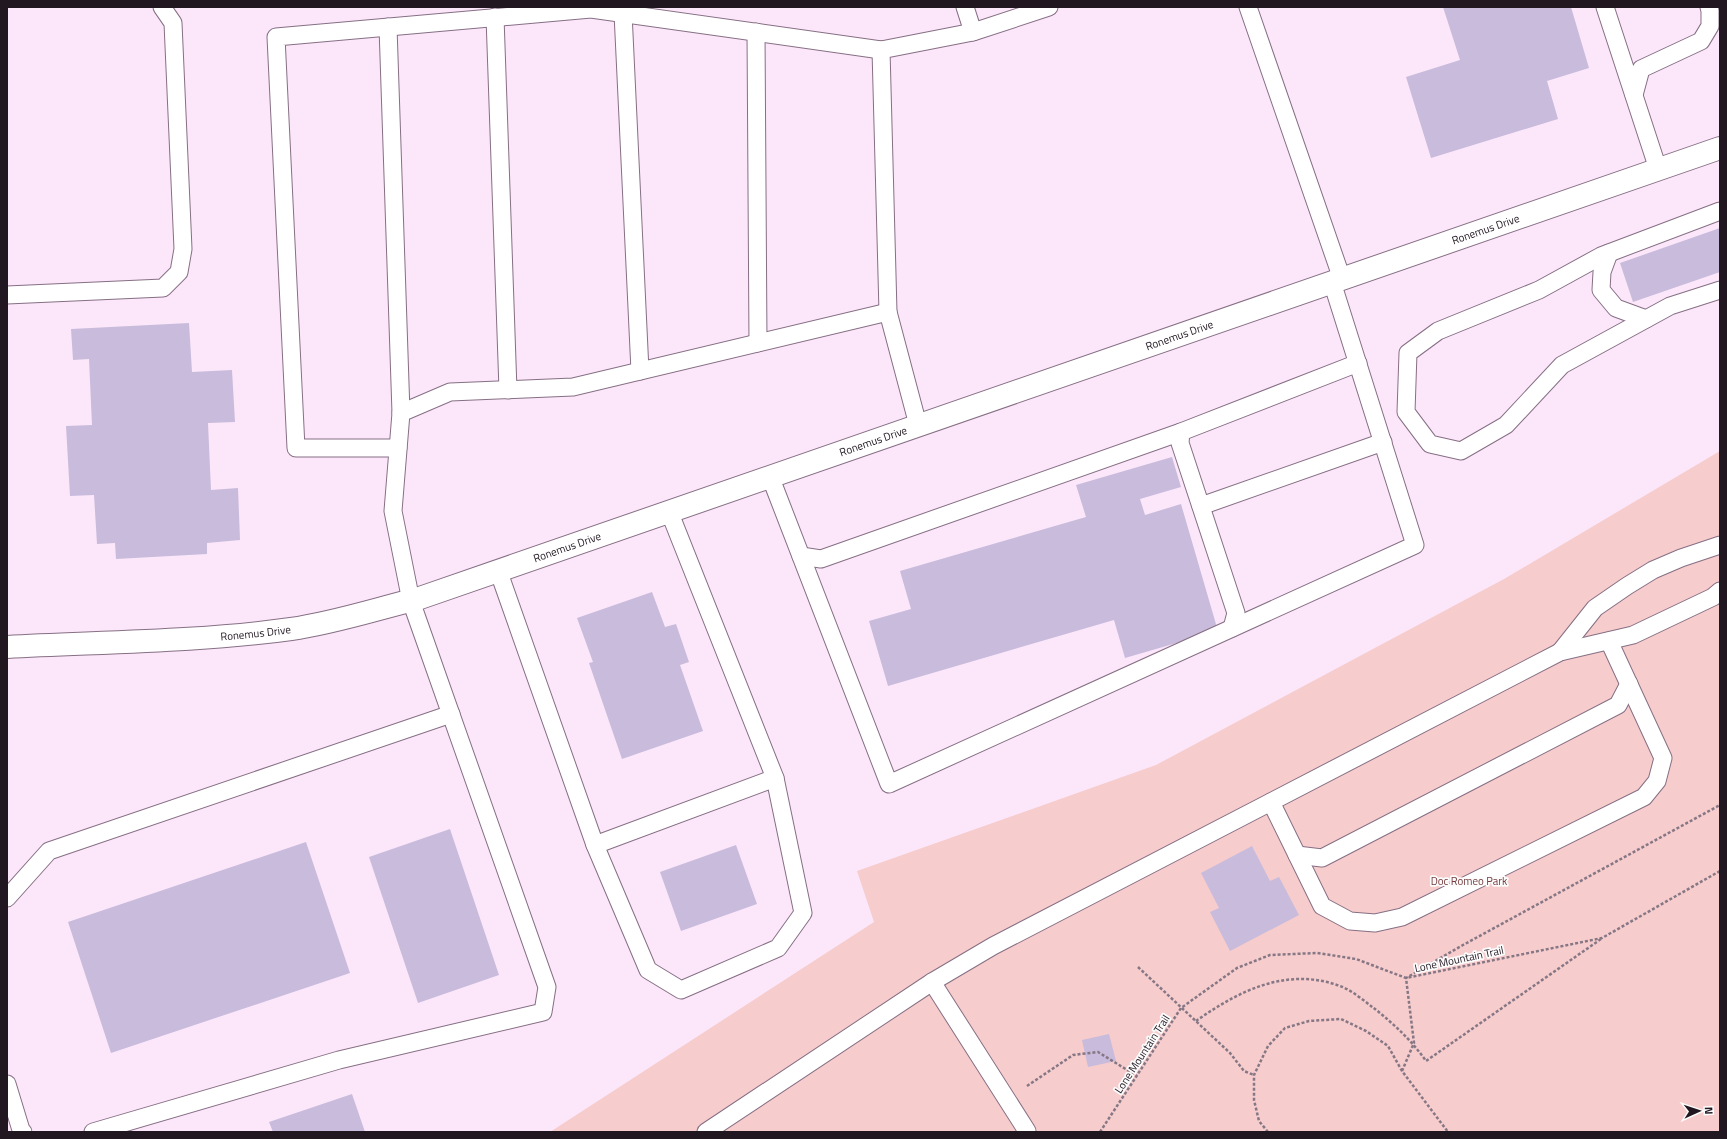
<svg xmlns="http://www.w3.org/2000/svg" width="1727" height="1139" viewBox="0 0 1727 1139" font-family="'Titillium Web',sans-serif">
  <style>
    .green { fill: #f6cccc }
    .building { fill: #c9bbdc }
    .lines { fill: none; stroke-linecap: round; stroke-linejoin: round }
    .service-casing { stroke: #866f84; stroke-width: 19 }
    .minor-casing { stroke: #866f84; stroke-width: 24 }
    .path { stroke: #867785; stroke-width: 2.5; stroke-dasharray: 3 2; stroke-linecap: butt }
    .service { stroke: #fff; stroke-width: 17 }
    .minor { stroke: #fff; stroke-width: 22 }
    .labels { text-anchor: middle; dominant-baseline: central; stroke-width: 3.5; stroke-linejoin: round; paint-order: stroke }
    .street-label { font-size: 11px; fill: #201720; stroke: #fcfcfc }
    .park-label { font-size: 11px; fill: #733b3e; stroke: #fcfcfc }
  </style>
  <rect width="100%" height="100%" fill="#fce7fa"/>
  <path class="green" d="M1720,451V1132H550L874,922L857,871L1156,765L1504,579Z"/>
  <g class="building">
    <path d="M1443,7H1571L1589,68L1547,81L1558,119L1431,158L1406,77L1460,60Z"/>
    <path d="M1720,228V272L1633,302L1620,263Z"/>
    <path d="M189,323L192,372L232,370L235,422L208,423L211,490L238,488L240,540L207,543V554L116,559L115,543L97,544L94,495L70,496L66,426L92,425L89,359L73,360L71,329Z"/>
    <path d="M1172,457L1181,487L1140,499L1145,515L1181,504L1218,631L1125,658L1114,620L888,686L869,621L911,609L900,571L1086,517L1076,485Z"/>
    <path d="M652,592L665,627L676,624L689,662L680,665L703,731L622,759L589,663L593,662L577,618Z"/>
    <path d="M450,829L499,975L418,1003L369,857Z"/>
    <path d="M306,842L350,973L111,1053L68,922Z"/>
    <path d="M736,845L757,904L681,931L660,872Z"/>
    <path d="M1252,846L1270,881L1279,877L1299,915L1230,951L1210,912L1219,908L1201,873Z"/>
    <path d="M1109,1034L1116,1061L1088,1067L1082,1040Z"/>
    <path d="M352,1094L365,1132H273L269,1122Z"/>
  </g>
  <g class="lines">
    <defs>
      <g id="service">
        <path d="M965,7L973,32L1049,7"/>
        <path d="M1248,7L1342,279"/>
        <path d="M1605,7L1658,169"/>
        <path d="M623,13L640,371"/>
        <path d="M495,17L508,390"/>
        <path d="M388,27L401,413"/>
        <path d="M756,32L758,343"/>
        <path d="M1634,95L1641,69L1701,41L1710,26V11L1709,7"/>
        <path d="M1720,211L1601,256L1539,290L1438,331L1408,353L1406,412L1430,444L1461,451L1506,425L1562,365L1670,306L1720,290"/>
        <path d="M1609,253L1602,272L1601,290L1616,308L1646,319"/>
        <path d="M7,295L163,288L179,272L183,249L173,23L162,7"/>
        <path d="M918,425L888,312L881,50L973,32"/>
        <path d="M398,448H296L276,37L591,9L881,50"/>
        <path d="M770,476L889,784L1415,545L1332,282"/>
        <path d="M1201,506L1383,442"/>
        <path d="M801,556L821,559L1181,432"/>
        <path d="M498,570L595,845L648,970L681,990L778,948L803,913L775,778L669,511"/>
        <path d="M1232,628L1236,613L1180,443L1181,432L1358,363"/>
        <path d="M1560,652L1595,608L1627,586L1653,570L1681,558L1720,545"/>
        <path d="M1271,802L1322,906L1350,921L1375,923L1402,917L1644,797L1657,781L1663,758L1609,641"/>
        <path d="M595,845L775,778"/>
        <path d="M1297,855L1322,858L1618,705L1629,684"/>
        <path d="M7,898L49,851L451,714"/>
        <path d="M932,982L1027,1131L1025,1132"/>
        <path d="M7,1084L21,1130L23,1132"/>
        <path d="M93,1132L339,1060L543,1012L547,987L411,601L393,511L401,413L450,392L573,387L888,312"/>
        <path d="M706,1132L932,982L993,946L1560,652L1633,635L1713,597L1720,591"/>
      </g>
      <g id="minor">
        <path id="s1" d="M7,647C102,642 197,642 291,629C334,623 376,609 417,599L1720,148"/>
      </g>
    </defs>
    <use href="#service" class="service-casing"/>
    <use href="#minor" class="minor-casing"/>
    <g class="path">
      <path d="M1138,967L1230,1053L1244,1071L1254,1075"/>
      <path d="M1196,1021C1237,992 1285,967 1337,985C1351,989 1364,1001 1375,1009C1395,1025 1412,1041 1426,1061L1601,939"/>
      <path d="M1402,1071L1414,1043L1406,978L1463,945L1720,805"/>
      <path d="M1027,1086L1073,1055L1098,1052L1137,1076"/>
      <path d="M1100,1132L1181,1008L1237,968L1270,955L1317,953L1356,959L1406,978L1602,938L1720,871"/>
      <path d="M1268,1132L1259,1121L1254,1100V1075L1268,1046L1285,1028L1309,1021L1341,1019L1366,1031L1388,1046L1402,1071L1448,1132"/>
    </g>
    <use href="#service" class="service"/>
    <use href="#minor" class="minor"/>
  </g>
  <g class="labels">
    <g class="street-label">
      <text stroke="none"><textPath href="#s1" startOffset="1545">Ronemus Drive</textPath></text>
      <text stroke="none"><textPath href="#s1" startOffset="1221">Ronemus Drive</textPath></text>
      <text stroke="none"><textPath href="#s1" startOffset="897">Ronemus Drive</textPath></text>
      <text stroke="none"><textPath href="#s1" startOffset="573">Ronemus Drive</textPath></text>
      <text stroke="none"><textPath href="#s1" startOffset="249">Ronemus Drive</textPath></text>
      <text transform="translate(1459 959) rotate(-12)">Lone Mountain Trail</text>
      <text transform="translate(1142 1054) rotate(-57)">Lone Mountain Trail</text>
    </g>
    <g class="park-label">
      <text x="1469" y="881">Doc Romeo Park</text>
    </g>
  </g>
  <rect width="1727" height="1139" fill="none" stroke="#201720" stroke-width="16"/>
  <g transform="translate(1699 1111) rotate(87)" stroke="#fcfcfc" stroke-width="3" paint-order="stroke">
  <path d="M0-3L7 15L0 10L-7 15Z" fill="#201720"/>
  <text y="-6" font-size="11" font-weight="bold" text-anchor="middle" fill="#201720">N</text>
  </g>
</svg>
